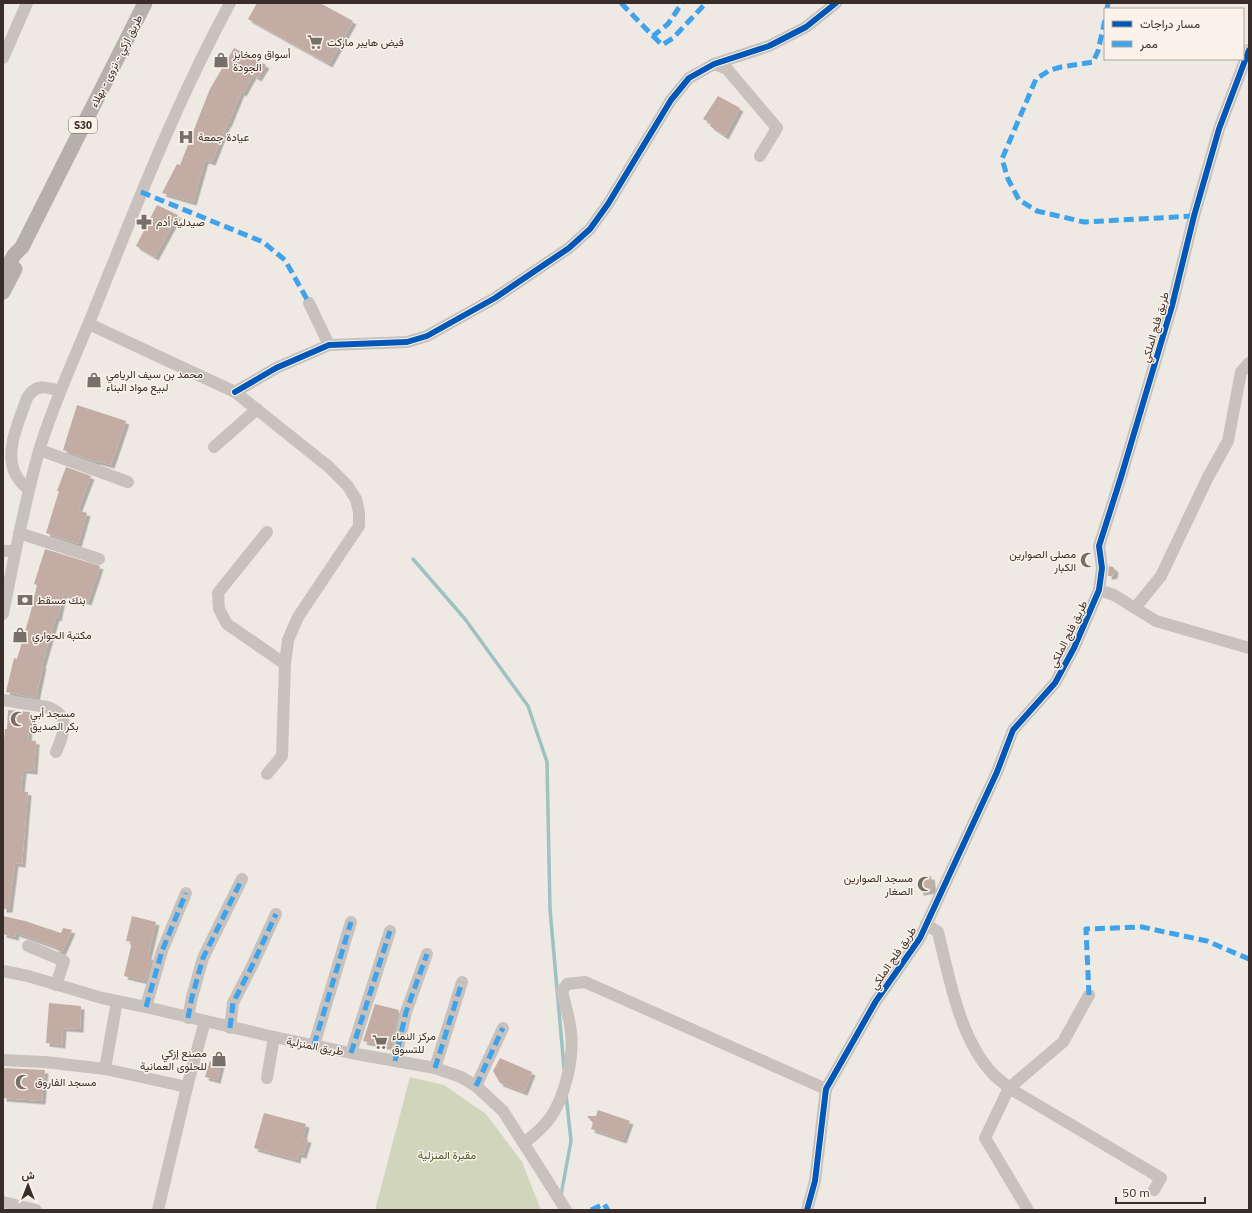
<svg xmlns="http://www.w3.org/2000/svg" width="1252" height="1213" viewBox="0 0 1252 1213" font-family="'IBM Plex Sans',Vazirmatn,sans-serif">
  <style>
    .green { fill: #d1d5bc }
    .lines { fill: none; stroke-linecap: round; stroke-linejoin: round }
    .stream { stroke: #9ec2c1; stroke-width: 3.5 }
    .building { fill: #c3aca4; filter: url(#shadow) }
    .minor { stroke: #c8c1bc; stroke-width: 12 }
    .major { stroke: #b7afab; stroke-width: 15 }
    .quiet { stroke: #3fa3eb; stroke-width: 5; stroke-dasharray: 10 5; stroke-linecap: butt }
    .cycleway-casing { stroke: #fbf3ea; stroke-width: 8 }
    .cycleway { stroke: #0057b8; stroke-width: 6 }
    .labels { text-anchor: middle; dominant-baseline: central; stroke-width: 3; stroke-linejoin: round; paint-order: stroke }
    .shield { fill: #fbf3ea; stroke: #736863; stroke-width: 1 }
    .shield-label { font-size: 10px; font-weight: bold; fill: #392d29 }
    .poi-label { font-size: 11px; fill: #392d29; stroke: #fbf3ea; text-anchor: start }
    .street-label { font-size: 11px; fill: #392d29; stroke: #fbf3ea }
    .park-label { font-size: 11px; fill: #4a592b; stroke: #fbf3ea }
  </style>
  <defs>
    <filter id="shadow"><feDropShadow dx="3.5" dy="3.5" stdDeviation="0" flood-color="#0004"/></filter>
  </defs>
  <rect width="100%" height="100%" fill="#efe9e3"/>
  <path class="green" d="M410,1077L444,1085L486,1114L522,1162L541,1210H375Z"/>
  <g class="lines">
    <g class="stream">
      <path d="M413,559L465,619L528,706L547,762L550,909L564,1068"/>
      <path d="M561,1195L571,1141L566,1094"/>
    </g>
  </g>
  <g class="building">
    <path d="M257,3H320L353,21L329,64L248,19Z"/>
    <path d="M234,48L266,65L258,78L253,75L243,93L241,92L228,124H227L212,162L205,160L193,202L162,193L177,164L180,165L210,89Z"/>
    <path d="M718,96L740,108L725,136L710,126L711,123L703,119Z"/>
    <path d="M157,205L178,215L155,257L136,246Z"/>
    <path d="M77,405L126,421L111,465L96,461V462L63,450Z"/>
    <path d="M66,467L91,476L78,510L87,513L78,544L46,533L59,491H57Z"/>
    <path d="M45,549L100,566L88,602L63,594L58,618L56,617L42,665H43L36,698L6,692L14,658L17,659L31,611L37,585L34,584Z"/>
    <path d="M1109,566L1113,567L1115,570L1114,575L1111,576H1108Z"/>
    <path d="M8,710L30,712L28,740L36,741L34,771L23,770L21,791L28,792L22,864L15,863L9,909H3V750L5,729H7Z"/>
    <path d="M931,876L933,890L920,892L918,878Z"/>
    <path d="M3,916L25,921L61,933L63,928L72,930L62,952L55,949L56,947L16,933L15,937L3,934Z"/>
    <path d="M132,916L156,922L148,956L152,957L145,981L124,976L132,942L126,941Z"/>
    <path d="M49,1003L81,1006L80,1029L63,1028L62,1045L46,1043Z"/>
    <path d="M375,1004L399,1010L390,1047L363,1041Z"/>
    <path d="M500,1058L532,1072L524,1092L500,1083L493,1071Z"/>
    <path d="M210,1061L221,1064L217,1080L205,1077Z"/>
    <path d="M3,1068L45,1070L42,1101L3,1098Z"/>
    <path d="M598,1110L630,1121L623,1140L591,1129L593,1123L587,1116H596Z"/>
    <path d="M264,1113L306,1124L303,1138L308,1139L303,1155L298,1154L297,1160L254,1148Z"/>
  </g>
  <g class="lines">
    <g class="minor">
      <path d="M3,58L27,3"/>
      <path d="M714,64L727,69L777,128L760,156"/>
      <path d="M309,303L329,345"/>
      <path d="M89,324L235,392L329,467L347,485L356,499L359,512V526L298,617L288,640L285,664L282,756L267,774"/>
      <path d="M235,392L276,368L329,345L407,342L427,336L495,298L569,248L590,229L608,204L671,100L689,78L714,64L769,46L806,27L836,3"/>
      <path d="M214,447L257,409"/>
      <path d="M40,450L128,482"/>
      <path d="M29,490C23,485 17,479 14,471C5,449 20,419 27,398C36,383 46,387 60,391"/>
      <path d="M267,532L218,593L219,609L227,624L285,664"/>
      <path d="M19,533L99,559"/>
      <path d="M3,551H15"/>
      <path d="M1099,590L1114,595L1156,621L1249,648"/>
      <path d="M1135,608L1161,576L1208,477L1228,441L1241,372L1249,363"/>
      <path d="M3,614C14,559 24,504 39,451C52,407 71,366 88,325C97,304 105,282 114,261C149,173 185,86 230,3"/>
      <path d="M3,700L47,707C72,715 64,734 56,752"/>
      <path d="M926,924L938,932C949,977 960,1040 993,1074C998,1079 1004,1083 1009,1088L1161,1178L1154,1190"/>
      <path d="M28,946L64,961L56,985"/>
      <path d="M3,971L28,976L102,998L146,1007L274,1037L351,1053L435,1068L461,1077L476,1086L503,1111L566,1210"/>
      <path d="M146,1007L162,951L186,893"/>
      <path d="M188,1018L192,997L203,958L242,879"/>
      <path d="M230,1028L233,1003L252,966L276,914"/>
      <path d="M314,1045L351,922"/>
      <path d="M351,1053L390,931"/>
      <path d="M3,1060L45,1062L105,1069L187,1087"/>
      <path d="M395,1061L406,1012L427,954"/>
      <path d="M435,1068L462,982"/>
      <path d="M105,1069L117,1001"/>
      <path d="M267,1078L274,1037"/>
      <path d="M476,1086L503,1028"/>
      <path d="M524,1143C533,1136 543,1128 550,1118C565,1097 574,1058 571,1033C570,1019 565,1005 562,991L567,984L585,982L826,1089"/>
      <path d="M3,1202L36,1210"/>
      <path d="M158,1210L187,1087L205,1021"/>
      <path d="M807,1210L815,1181L826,1089L876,1001L920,938L997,772L1013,730L1055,683L1074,648L1099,590L1102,568L1099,546L1121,477L1172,306L1194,216L1219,129L1249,50"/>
      <path d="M1028,1210L985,1138L1009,1088L1063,1042L1089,995"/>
    </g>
    <g class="major">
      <path d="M3,277L14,255L22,247L145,3"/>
      <path d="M3,292L15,269"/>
    </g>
    <g class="quiet">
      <path d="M621,3L653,36L668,24L682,3"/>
      <path d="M1107,9L1108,3"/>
      <path d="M1105,20L1098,51L1093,62L1061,67L1050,70L1036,79L1002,159L1008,179L1019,200L1037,211L1084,222L1194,216"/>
      <path d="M653,36L662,45L673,38L706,3"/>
      <path d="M141,192L263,242L285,260L309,303"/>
      <path d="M1089,995L1086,929L1142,927L1207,941L1249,959"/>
      <path d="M146,1007L162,951L186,893"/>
      <path d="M188,1018L192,997L203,958L242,879"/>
      <path d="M230,1028L233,1003L252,966L276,914"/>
      <path d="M314,1045L351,922"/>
      <path d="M351,1053L390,931"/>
      <path d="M395,1061L406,1012L427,954"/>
      <path d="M435,1068L462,982"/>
      <path d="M476,1086L503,1028"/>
      <path d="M591,1210L604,1204L608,1210"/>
    </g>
    <defs>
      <g id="cycleway">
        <path d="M235,392L276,368L329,345L407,342L427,336L495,298L569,248L590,229L608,204L671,100L689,78L714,64L769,46L806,27L836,3"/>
        <path d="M807,1210L815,1181L826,1089L876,1001L920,938L997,772L1013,730L1055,683L1074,648L1099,590L1102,568L1099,546L1121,477L1172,306L1194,216L1219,129L1249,50"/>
      </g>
    </defs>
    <use href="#cycleway" class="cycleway-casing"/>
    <use href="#cycleway" class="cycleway"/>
  </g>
  <defs>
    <symbol id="supermarket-bare" viewBox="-9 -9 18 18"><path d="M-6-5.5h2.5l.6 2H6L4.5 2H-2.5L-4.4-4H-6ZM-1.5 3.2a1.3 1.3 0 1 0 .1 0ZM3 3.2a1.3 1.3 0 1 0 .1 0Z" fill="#796f6a" stroke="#fbf3ea" stroke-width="2.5" paint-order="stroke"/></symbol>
    <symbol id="shop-bare" viewBox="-9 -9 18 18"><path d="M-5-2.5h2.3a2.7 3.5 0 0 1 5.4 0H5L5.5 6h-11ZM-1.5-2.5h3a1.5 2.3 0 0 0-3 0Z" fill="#796f6a" stroke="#fbf3ea" stroke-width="2.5" paint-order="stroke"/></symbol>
    <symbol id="hospital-bare" viewBox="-9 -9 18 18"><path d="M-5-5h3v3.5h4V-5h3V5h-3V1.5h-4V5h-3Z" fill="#796f6a" stroke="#fbf3ea" stroke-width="2.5" paint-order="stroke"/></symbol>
    <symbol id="pharmacy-bare" viewBox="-9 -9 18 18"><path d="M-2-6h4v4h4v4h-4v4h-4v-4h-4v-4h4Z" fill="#796f6a" stroke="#fbf3ea" stroke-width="2.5" paint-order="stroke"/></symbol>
    <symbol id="mosque-bare" viewBox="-9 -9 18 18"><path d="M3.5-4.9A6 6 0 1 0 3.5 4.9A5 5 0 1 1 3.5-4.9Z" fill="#796f6a" stroke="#fbf3ea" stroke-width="2.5" paint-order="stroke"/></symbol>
    <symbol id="bank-bare" viewBox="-9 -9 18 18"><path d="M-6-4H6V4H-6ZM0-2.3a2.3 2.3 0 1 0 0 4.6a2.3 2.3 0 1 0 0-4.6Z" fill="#796f6a" stroke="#fbf3ea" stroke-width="2.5" paint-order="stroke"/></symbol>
  </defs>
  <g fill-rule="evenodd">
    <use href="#supermarket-bare" x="304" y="31" width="22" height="22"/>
    <use href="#shop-bare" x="210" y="49" width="22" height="22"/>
    <use href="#hospital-bare" x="175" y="126" width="22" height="22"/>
    <use href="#pharmacy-bare" x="133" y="211" width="22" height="22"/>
    <use href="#shop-bare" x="83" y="369" width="22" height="22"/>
    <use href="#mosque-bare" x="1077" y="549" width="22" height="22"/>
    <use href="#bank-bare" x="14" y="589" width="22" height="22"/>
    <use href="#shop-bare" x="9" y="624" width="22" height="22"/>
    <use href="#mosque-bare" x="7" y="708" width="22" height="22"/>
    <use href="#mosque-bare" x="914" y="873" width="22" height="22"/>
    <use href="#supermarket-bare" x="369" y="1031" width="22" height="22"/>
    <use href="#shop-bare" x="208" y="1048" width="22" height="22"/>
    <use href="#mosque-bare" x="12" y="1071" width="22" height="22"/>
  </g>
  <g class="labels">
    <rect class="shield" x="69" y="117" width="28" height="16" rx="3"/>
    <g class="shield-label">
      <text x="83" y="125">S30</text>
    </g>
    <g class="poi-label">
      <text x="327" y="42">فيض هايبر ماركت</text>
      <text x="233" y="54">أسواق ومخابز<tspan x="233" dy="13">الجودة</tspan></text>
      <text x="198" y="137">عيادة جمعة</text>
      <text x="156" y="222">صيدلية أدم</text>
      <text x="106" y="374">محمد بن سيف الريامي<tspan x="106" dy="13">لبيع مواد البناء</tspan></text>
      <text x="1076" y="554" text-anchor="end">مصلى الصوارين<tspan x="1076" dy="13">الكبار</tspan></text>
      <text x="37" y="600">بنك مسقط</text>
      <text x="32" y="635">مكتبة الحواري</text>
      <text x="30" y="713">مسجد أبي<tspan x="30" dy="13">بكر الصديق</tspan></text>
      <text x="913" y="878" text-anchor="end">مسجد الصوارين<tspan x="913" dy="13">الصغار</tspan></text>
      <text x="392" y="1036">مركز النماء<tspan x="392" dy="13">للتسوق</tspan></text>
      <text x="207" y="1053" text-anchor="end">مصنع إزكي<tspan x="207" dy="13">للحلوى العمانية</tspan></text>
      <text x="35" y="1082">مسجد الفاروق</text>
    </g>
    <g class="street-label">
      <text transform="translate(116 61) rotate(-63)">طريق ازكي - نزوى - بهلاء</text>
      <text transform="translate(1155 327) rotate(-74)">طريق فلج الملكي</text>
      <text transform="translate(1068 634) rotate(-64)">طريق فلج الملكي</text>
      <text transform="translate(893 958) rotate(-56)">طريق فلج الملكي</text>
      <text transform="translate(315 1046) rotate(11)">طريق المنزلية</text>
    </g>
    <g class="park-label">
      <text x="447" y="1155">مقبرة المنزلية</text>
    </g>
  </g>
  <rect width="1252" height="1213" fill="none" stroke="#392d29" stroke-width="8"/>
  <rect x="1104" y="8" width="140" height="52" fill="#fbf3ea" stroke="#ada49d"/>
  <rect x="1112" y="21" width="20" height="6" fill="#0057b8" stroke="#ada49d"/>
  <text x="1140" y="28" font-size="12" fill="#392d29">مسار دراجات</text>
  <rect x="1112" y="41" width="20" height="6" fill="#3fa3eb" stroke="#ada49d"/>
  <text x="1140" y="48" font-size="12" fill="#392d29">ممر</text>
  <g transform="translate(28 1185)" stroke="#fbf3ea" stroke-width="3" paint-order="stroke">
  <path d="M0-3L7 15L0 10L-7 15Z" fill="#392d29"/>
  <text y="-6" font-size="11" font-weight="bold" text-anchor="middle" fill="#392d29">ش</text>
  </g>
  <path d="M1116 1197v6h89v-6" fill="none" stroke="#392d29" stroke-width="2"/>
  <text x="1122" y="1197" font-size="12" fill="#392d29" stroke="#fbf3ea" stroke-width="3" paint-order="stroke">50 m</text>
</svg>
